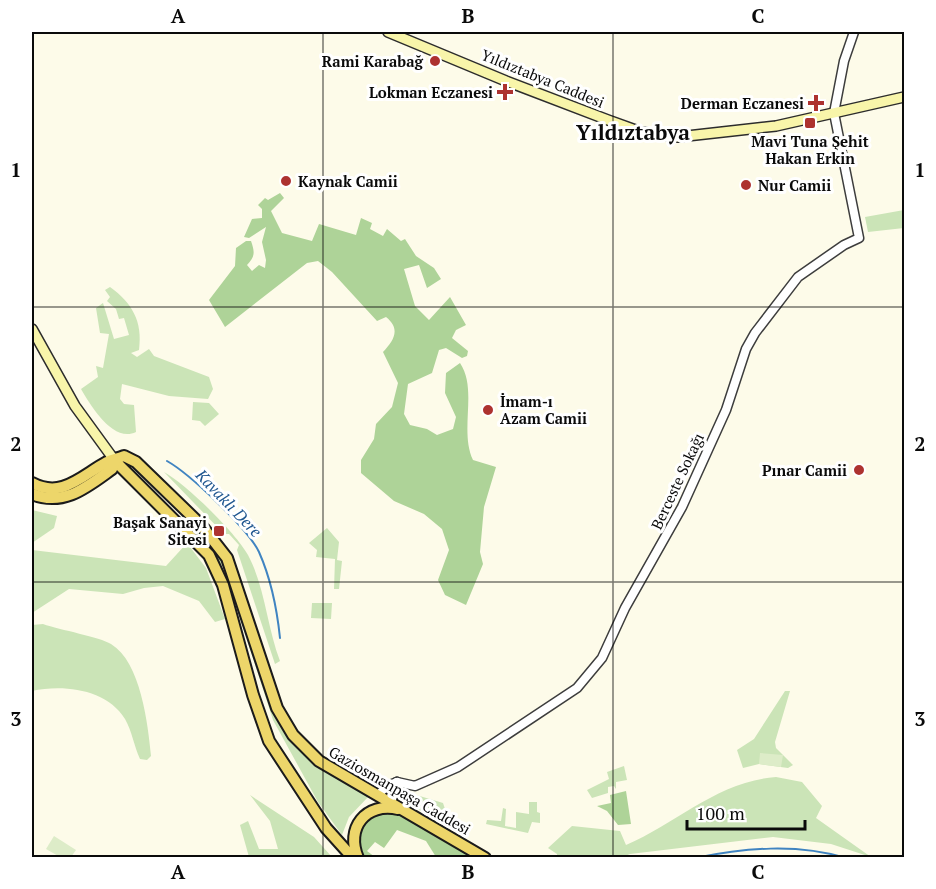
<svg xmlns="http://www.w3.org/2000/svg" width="936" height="889" viewBox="0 0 936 889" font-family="'PT Serif',serif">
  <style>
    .green { fill: #cbe4b7 }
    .forest { fill: #aed398 }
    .pitch { fill: #ddecc8 }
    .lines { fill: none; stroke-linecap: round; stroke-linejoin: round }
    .stream { stroke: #4084c1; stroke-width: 2 }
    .tertiary-casing { stroke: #3d3d3d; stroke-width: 11 }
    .secondary-casing { stroke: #2c2c2c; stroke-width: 12 }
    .primary-casing { stroke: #1b1b1b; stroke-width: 14 }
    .tertiary { stroke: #fff; stroke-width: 8 }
    .secondary { stroke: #f8f5aa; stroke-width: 9 }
    .primary { stroke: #edd66a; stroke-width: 10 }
    .grid { fill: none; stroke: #0a0a0a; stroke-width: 1.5; stroke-opacity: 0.55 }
    .poi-dot { fill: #ad322f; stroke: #fff; stroke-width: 2 }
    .labels { text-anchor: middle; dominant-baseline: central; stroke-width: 6; stroke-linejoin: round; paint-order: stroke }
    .poi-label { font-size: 15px; font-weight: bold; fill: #0a0a0a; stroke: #fff; text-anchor: end }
    .street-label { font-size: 15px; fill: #0a0a0a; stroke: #fff }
    .water-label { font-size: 16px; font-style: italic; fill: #205790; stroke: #fff }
    .district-label { font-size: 21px; font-weight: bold; fill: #0a0a0a; stroke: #fff }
    .neatline { fill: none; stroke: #0a0a0a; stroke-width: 2 }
    .grid-label { font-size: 20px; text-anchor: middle; font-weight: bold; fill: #0a0a0a }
  </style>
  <rect width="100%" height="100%" fill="#fdfbe9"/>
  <g class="green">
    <path d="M904,210V228L868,232L865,217Z"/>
    <path d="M110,287C132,303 143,321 139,350L131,353L137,357L149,349L154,356L209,377L213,389L208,399L169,396L122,384L120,399L124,404L134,405L136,432C113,443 91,406 81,389L98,377L96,366L103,368L109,334L100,333L96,308L103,303L114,339L129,335L124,318L119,319L116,309L107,301L110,297L105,290Z"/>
    <path d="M193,402L209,403L219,414L205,426L200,421L192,420Z"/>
    <path d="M164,472C186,484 236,533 248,555C265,587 267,627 280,661L275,664L237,550L239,545L229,534H224Z"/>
    <path d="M32,510L57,516L54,528L32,543Z"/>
    <path d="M180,517L186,518L195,527L223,559L274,709C299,765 327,763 368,797L349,817L342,835L318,802L273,720L224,569L206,542Z"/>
    <path d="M327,528L339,542L337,560L342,561L339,589H334L335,559L316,557L317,550L309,543Z"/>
    <path d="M187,543L206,568L225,619L215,622L199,601L163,586L144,588L123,594L69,589L32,613V550L166,566Z"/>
    <path d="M312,603H332L331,619L311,618Z"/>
    <path d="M43,624C60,630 100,637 111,644C141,662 148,725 151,756L147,760L140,759C134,746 132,731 125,719C107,689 63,684 32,691V625Z"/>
    <path d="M785,691H790L775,742L776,748L793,765L788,768L759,764L743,768L737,750L754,739Z"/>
    <path d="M624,766L627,780L616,782V789L614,786L608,787V793L592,798L587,790L609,779L607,772Z"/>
    <path d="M776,777L802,782L822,806L816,818L871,857L831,844L773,837L630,854L620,858L557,857V854L548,848L572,826L620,831L626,845C677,823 718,781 776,777Z"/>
    <path d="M403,791L443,803L445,809L438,818C425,813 409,806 400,796Z"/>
    <path d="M250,795L314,837L332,857H249L240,825L248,821L259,849H278L270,821Z"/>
    <path d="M529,802H537V812L540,813V823L532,822L528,833L486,824L487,820L501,821L503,808L506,809L505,826L516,828V812L529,814Z"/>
  </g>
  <g class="forest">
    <path d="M280,193L284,198L271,211L282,233L312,241L319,224L356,235L361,218L372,223L370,229L383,236L387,229L401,241L405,239L416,256L434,268L441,279L427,288L419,265L404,269L415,306L429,320L450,297L466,325L456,330L452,338L468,351L467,356L462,358L446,348L439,350L432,373L408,384L404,414L410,425L427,429L437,435L453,429L456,417L445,393L446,373L460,363C478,390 459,430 473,460L496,467L484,507L480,552L483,564L466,605L445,595L438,580L449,550L442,529L424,514L394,501L361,473V460L374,439L376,424L392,407L398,383L383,352C394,340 401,329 386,317L377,321L332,272L318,261L307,263L225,327L209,300L235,266L236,248L246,241H251C255,252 255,257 247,265L252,271L259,265L265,268L266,260L262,242L266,227L249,238L244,237L252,219L262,218V209L258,205L265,198L268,200Z"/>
    <path d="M626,791L631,824L618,825L607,811L597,806L611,803L610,795Z"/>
    <path d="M396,812L474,857H436L426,841L397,830L384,848L375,842L367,851L375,857H366C353,846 359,818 377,813C382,811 390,813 396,812Z"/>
  </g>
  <g class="pitch">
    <path d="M760,753L783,755L781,767L759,764Z"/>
    <path d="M54,836L76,850L71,857H60L46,849Z"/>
  </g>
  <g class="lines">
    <g class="stream">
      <path d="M167,461C190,474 248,529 259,552C271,579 277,609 280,638"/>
      <path d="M695,858C745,848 796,843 846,858"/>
    </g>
    <defs>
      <g id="tertiary">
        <path d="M397,782L415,786L458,767L577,688L602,658L625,608L682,507L726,410L746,349L755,333L798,277L844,245L859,238L834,113L844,61L854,32"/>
        <path d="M378,795L387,786L397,782"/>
        <path d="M391,803L397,782"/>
      </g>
      <g id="secondary">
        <path d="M388,32L506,81L608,120L641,132L678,137L776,126L904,97"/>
        <path d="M32,329L75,406L115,461"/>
      </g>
      <g id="primary">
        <path d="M115,461L209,555L223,585L253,695L269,741L326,828L353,858"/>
        <path d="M32,483C62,499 81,476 107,462C112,459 117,459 124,456L136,462L202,526L227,558L277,708L293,735L319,761L485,858"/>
        <path d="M32,494C64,507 87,487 112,469L115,461"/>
        <path d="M358,858C345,828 366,802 398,809"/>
      </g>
    </defs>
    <use href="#tertiary" class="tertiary-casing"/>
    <use href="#secondary" class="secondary-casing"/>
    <use href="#primary" class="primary-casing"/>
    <use href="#tertiary" class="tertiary"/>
    <use href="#secondary" class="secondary"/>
    <use href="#primary" class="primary"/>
  </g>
  <path class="grid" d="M323,32V858M613,32V858M32,307H904M32,582H904"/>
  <g class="poi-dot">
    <circle cx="435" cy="61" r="6"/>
    <path d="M502 83h6v6h6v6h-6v6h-6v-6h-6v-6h6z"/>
    <path d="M813 94h6v6h6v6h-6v6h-6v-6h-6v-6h6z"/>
    <rect x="804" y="117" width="12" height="12" rx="3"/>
    <circle cx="286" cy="181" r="6"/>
    <circle cx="746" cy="185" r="6"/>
    <circle cx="488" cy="410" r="6"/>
    <circle cx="859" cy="470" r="6"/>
    <rect x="213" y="525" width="12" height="12" rx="3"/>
  </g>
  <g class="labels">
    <g class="poi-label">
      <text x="423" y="61">Rami Karabağ</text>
      <text x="493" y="92">Lokman Eczanesi</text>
      <text x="804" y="103">Derman Eczanesi</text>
      <text x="810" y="141" text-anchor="middle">Mavi Tuna Şehit<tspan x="810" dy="17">Hakan Erkin</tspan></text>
      <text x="298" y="181" text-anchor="start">Kaynak Camii</text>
      <text x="758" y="185" text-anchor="start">Nur Camii</text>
      <text x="500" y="401" text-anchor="start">İmam-ı<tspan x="500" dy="17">Azam Camii</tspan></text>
      <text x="847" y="470">Pınar Camii</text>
      <text x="207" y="522">Başak Sanayi<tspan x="207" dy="17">Sitesi</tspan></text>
    </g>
    <g class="street-label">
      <text transform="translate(543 78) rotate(22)">Yıldıztabya Caddesi</text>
      <text transform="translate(677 481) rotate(-65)">Berceste Sokağı</text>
      <text transform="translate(400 790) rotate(30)">Gaziosmanpaşa Caddesi</text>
    </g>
    <g class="water-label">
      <text transform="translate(229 503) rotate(46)">Kavaklı Dere</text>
    </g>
    <g class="district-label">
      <text x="633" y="132">Yıldıztabya</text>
    </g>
  </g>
  <rect width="936" height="889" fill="none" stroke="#ffffff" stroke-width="66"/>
  <path d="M687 820v9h118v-9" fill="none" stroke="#0a0a0a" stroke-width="3"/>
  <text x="696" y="820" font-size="18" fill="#0a0a0a" stroke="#ffffff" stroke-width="4.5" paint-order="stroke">100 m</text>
  <rect x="33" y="33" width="870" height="823" class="neatline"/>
  <g class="grid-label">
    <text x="178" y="23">A</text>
    <text x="468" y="23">B</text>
    <text x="758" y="23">C</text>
    <text x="16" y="177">1</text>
    <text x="920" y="177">1</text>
    <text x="16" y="451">2</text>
    <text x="920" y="451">2</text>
    <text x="16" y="726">3</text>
    <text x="920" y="726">3</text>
    <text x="178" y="879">A</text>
    <text x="468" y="879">B</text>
    <text x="758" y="879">C</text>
  </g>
</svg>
